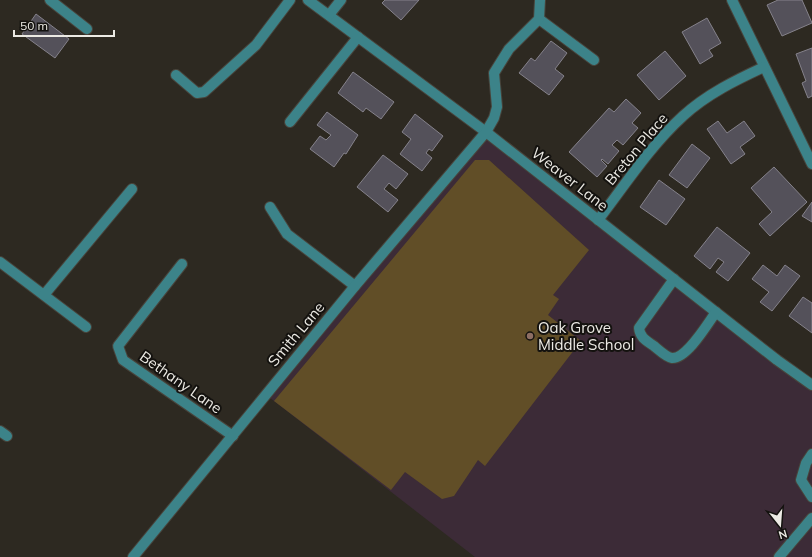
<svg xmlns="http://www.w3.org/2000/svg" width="812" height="557" viewBox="0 0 812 557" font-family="Mulish,sans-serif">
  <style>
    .education { fill: #3c2b37 }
    .green { fill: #614e27 }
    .building { fill: #54515a; stroke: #85828b }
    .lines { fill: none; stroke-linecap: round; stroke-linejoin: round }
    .minor-casing { stroke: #48443c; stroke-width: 12 }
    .minor { stroke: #3c8389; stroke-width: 10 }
    .education-dot { fill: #8d6e63; stroke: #14120f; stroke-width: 1.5 }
    .labels { text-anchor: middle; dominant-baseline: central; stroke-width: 4; stroke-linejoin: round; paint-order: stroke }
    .street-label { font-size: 15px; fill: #eceae4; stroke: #14120f }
    .poi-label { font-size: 15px; fill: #eceae4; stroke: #14120f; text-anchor: start }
  </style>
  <rect width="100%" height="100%" fill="#2d2921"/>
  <path class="education" d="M486,132L812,385V557H475L265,394Z"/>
  <path class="green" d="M475,160H489L589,250L553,295L559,299L548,315L581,341L485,466L478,460L454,496L442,499L405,472L391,490L274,401Z"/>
  <g class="building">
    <path d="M385,0H419L401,20L382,3Z"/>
    <path d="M778,0H802L812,23L782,36L767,5Z"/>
    <path d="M36,14L69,39L55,58L22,34Z"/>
    <path d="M707,18L721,43L709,50L713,56L700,64L682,32Z"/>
    <path d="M551,41L567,53L555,69L564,76L549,95L519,73L531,58L535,61Z"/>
    <path d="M812,48V96L808,98L802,83L806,81L796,54Z"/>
    <path d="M665,51L686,76L659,100L637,75Z"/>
    <path d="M353,72L394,102L381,119L366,108L363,112L338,93Z"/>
    <path d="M626,99L641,113L632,123L638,128L623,145L617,140L612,145L619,151L608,164L602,159L601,160L607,166L597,177L569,152L609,108L614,112Z"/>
    <path d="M327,112L358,135L346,154L344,153L334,167L310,149L320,136L326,140L331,135L317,125Z"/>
    <path d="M415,114L443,136L432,151L429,149L426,153L432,158L422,171L400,154L411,139L402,132Z"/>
    <path d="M718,121L727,133L744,121L755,136L740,147L745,154L731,164L707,129Z"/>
    <path d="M692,144L710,158L687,188L669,175Z"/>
    <path d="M383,155L408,174L396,189L389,183L384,189L398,200L388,212L357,187Z"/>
    <path d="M774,167L807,202L770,236L759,224L772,212L751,188Z"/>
    <path d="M659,180L685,199L666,225L640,207Z"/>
    <path d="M812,202V222L802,216Z"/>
    <path d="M717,227L750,253L728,281L716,272L724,262L718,258L710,269L694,256Z"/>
    <path d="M763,265L777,276L785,265L800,276L772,311L760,302L769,292L752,279Z"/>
    <path d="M803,297L812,303V333L789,316Z"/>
  </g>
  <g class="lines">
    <defs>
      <g id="minor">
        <path d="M50,0L87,29"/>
        <path d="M308,0L486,132L777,360L812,385"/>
        <path d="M732,0L812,164"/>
        <path d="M329,15L341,0"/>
        <path d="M539,19L594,60"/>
        <path d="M176,75L197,93L204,92L256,45L290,0"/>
        <path d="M290,122L358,37"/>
        <path d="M270,207L287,234L355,286"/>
        <path d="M598,220C625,185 650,146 683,116C707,94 736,80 764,67"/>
        <path d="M0,262L86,327"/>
        <path d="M182,264L118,346L123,360L233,436"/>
        <path d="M674,279L639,328C640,338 647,341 654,346C659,350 666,357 672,358C687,359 708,323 716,312"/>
        <path d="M44,295L132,189"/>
        <path d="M0,431L7,436"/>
        <path d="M812,454L806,463L801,480L812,497"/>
        <path d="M133,557L355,286L486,132L494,118L497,107L494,73L509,49L539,19L540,0"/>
        <path d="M779,557L812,518"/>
      </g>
    </defs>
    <use href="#minor" class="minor-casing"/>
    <use href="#minor" class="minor"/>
  </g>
  <circle class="education-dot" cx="530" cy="336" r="4"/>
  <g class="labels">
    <g class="street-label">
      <text transform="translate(636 149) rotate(-50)">Breton Place</text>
      <text transform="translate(570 179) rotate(38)">Weaver Lane</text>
      <text transform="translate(296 334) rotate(-50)">Smith Lane</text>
      <text transform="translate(181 382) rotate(35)">Bethany Lane</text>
    </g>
    <g class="poi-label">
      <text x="538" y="327">Oak Grove<tspan x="538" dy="17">Middle School</tspan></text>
    </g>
  </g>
  <g transform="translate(780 525) rotate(163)" stroke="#14120f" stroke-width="3" paint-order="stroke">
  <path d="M0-3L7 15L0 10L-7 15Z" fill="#eceae4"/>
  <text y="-6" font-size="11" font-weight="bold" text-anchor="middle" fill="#eceae4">N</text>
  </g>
  <path d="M14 30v6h100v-6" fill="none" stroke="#eceae4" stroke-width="2"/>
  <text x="20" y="30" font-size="12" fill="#eceae4" stroke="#14120f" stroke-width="3" paint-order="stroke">50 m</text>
</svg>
